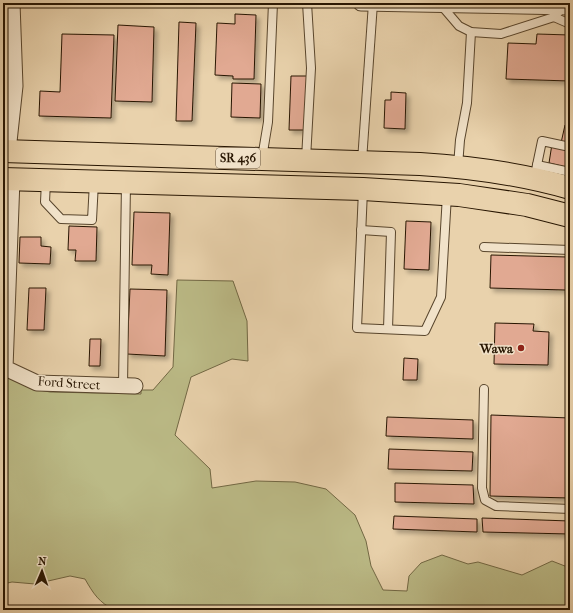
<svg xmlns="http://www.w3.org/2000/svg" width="573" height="613" viewBox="0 0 573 613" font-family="'IM FELL French Canon',serif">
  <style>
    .green { fill: #bbba86; stroke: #726844 }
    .building { fill: #e1a992; stroke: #281602; filter: url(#shadow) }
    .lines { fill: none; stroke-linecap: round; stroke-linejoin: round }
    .service-casing { stroke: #58452c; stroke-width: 10 }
    .minor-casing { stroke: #58452c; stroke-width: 17 }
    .primary-casing { stroke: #281602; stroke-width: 24 }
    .service { stroke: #f1e2c9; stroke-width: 8 }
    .minor { stroke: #f1e2c9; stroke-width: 15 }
    .primary { stroke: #e9d2ac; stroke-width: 22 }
    .poi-dot { fill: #8f2418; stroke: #f1e2c9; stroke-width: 1.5 }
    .labels { text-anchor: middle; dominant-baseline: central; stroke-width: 3; stroke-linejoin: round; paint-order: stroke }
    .shield { fill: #f1e2c9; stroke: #64533e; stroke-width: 1 }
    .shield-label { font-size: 12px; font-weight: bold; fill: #281602 }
    .poi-label { font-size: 13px; font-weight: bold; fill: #281602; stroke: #f1e2c9; text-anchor: end }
    .street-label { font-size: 13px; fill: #281602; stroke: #f1e2c9 }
  </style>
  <defs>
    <filter id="shadow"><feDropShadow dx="3.5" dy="3.5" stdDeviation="2" flood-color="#0004"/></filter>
  </defs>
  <rect width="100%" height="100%" fill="#e9d2ac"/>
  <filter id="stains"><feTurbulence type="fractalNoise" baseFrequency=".005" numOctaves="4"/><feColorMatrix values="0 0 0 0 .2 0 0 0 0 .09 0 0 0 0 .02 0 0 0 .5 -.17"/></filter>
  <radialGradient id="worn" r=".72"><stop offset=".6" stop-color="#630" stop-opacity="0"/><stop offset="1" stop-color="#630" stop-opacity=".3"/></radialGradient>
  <path class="green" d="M177,280L233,281L247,321L248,361L232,359L191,377L175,435L210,469L212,488L256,481L295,482L326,489L355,515L366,541L371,566L383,590L407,591L409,576L421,563L442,555L468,564L478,562L522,575L552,561L570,568V610H115C99,603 93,593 85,579L70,576L35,584L12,582L3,584V375L34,389L50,392L141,394V390H153L173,367Z"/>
  <g class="building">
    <path d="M235,14L256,15L254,79H233V76L215,75L217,23L235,24Z"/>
    <path d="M179,22L196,23L192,121H176Z"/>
    <path d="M118,25L154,27L152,102L115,101Z"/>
    <path d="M62,34L114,35L111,118L39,116L40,91L60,92Z"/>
    <path d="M537,34L570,35V81L506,79L508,43L536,44Z"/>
    <path d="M291,76H307L305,130H289Z"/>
    <path d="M232,83L261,84L260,118L231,117Z"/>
    <path d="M391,92L406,93L405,129L384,128L385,100H391Z"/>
    <path d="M565,125L570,127V145L561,143Z"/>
    <path d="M552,144L570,148V168L549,163Z"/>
    <path d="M134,212L170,213L168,275L151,274L152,265H132Z"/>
    <path d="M406,221L431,222L429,270L404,269Z"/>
    <path d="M69,226L97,227L96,261H75L76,250H68Z"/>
    <path d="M20,237H41V246L51,247L50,264L19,263Z"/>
    <path d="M491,255L567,257L566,290L490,288Z"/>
    <path d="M29,288H46L44,330H27Z"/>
    <path d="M130,289L167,290L165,356L127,354Z"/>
    <path d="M495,323L534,324L533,331L549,332L548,365L494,364Z"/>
    <path d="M90,339H101L100,366H89Z"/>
    <path d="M404,358L418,359L417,380H403Z"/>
    <path d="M491,415L570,418V498L490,496Z"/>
    <path d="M387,417L473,420V439L386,436Z"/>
    <path d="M389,449L473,452L472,471L388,469Z"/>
    <path d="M395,483L473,485L474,504L395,502Z"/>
    <path d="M394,516L477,519V532L393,529Z"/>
    <path d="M482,518L570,521V534L483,532Z"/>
  </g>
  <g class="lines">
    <defs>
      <g id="service">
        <path d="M441,5L459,26L471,32L501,34L554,17L563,7"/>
        <path d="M554,17L570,24"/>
        <path d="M262,158L268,122L273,3"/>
        <path d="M306,159L311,68L307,3"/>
        <path d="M362,161L373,3"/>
        <path d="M537,165L542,141L570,147"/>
        <path d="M458,166L460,140L467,103L471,32"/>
        <path d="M536,170L537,165L570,172"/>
        <path d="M46,181L45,202L61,219L92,220L94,182"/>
        <path d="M363,190L357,328L425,331L441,297L447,195"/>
        <path d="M361,230L391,232L388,329"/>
        <path d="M484,247L570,250"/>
        <path d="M123,386L126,183"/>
        <path d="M484,389L482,488L485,500L496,506L570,509"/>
      </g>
      <g id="minor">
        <path d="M361,3L570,7"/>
        <path d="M8,151L15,86L12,3"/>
        <path d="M12,179L5,368L37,383L135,386"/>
      </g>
      <g id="primary">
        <path d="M3,151L420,164C471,167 521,174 570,188"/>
        <path d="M3,179L363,189L459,195L527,205L570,216"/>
      </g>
    </defs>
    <use href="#service" class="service-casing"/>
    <use href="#minor" class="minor-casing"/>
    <use href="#primary" class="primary-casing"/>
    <use href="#service" class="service"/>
    <use href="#minor" class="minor"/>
    <use href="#primary" class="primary"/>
  </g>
  <circle class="poi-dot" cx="521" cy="348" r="4"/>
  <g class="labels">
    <rect class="shield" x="216" y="148" width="44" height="20" rx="3"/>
    <g class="shield-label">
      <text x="238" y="158">SR 436</text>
    </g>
    <g class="poi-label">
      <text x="513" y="348">Wawa</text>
    </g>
    <g class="street-label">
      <text transform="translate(69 383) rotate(4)">Ford Street</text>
    </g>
  </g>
  <rect width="573" height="613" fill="none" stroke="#e9d2ac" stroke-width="16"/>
  <rect x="4" y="4" width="565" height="605" fill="none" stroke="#281602" stroke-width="2"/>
  <rect x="8" y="8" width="557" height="597" fill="none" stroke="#281602"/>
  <g transform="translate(42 571) rotate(2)" stroke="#f1e2c9" stroke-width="3" paint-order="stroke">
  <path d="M0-3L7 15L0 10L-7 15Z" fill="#281602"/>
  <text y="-6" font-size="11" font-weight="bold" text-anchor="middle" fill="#281602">N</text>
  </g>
  <rect width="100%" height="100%" filter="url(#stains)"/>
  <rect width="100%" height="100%" fill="url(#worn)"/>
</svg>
